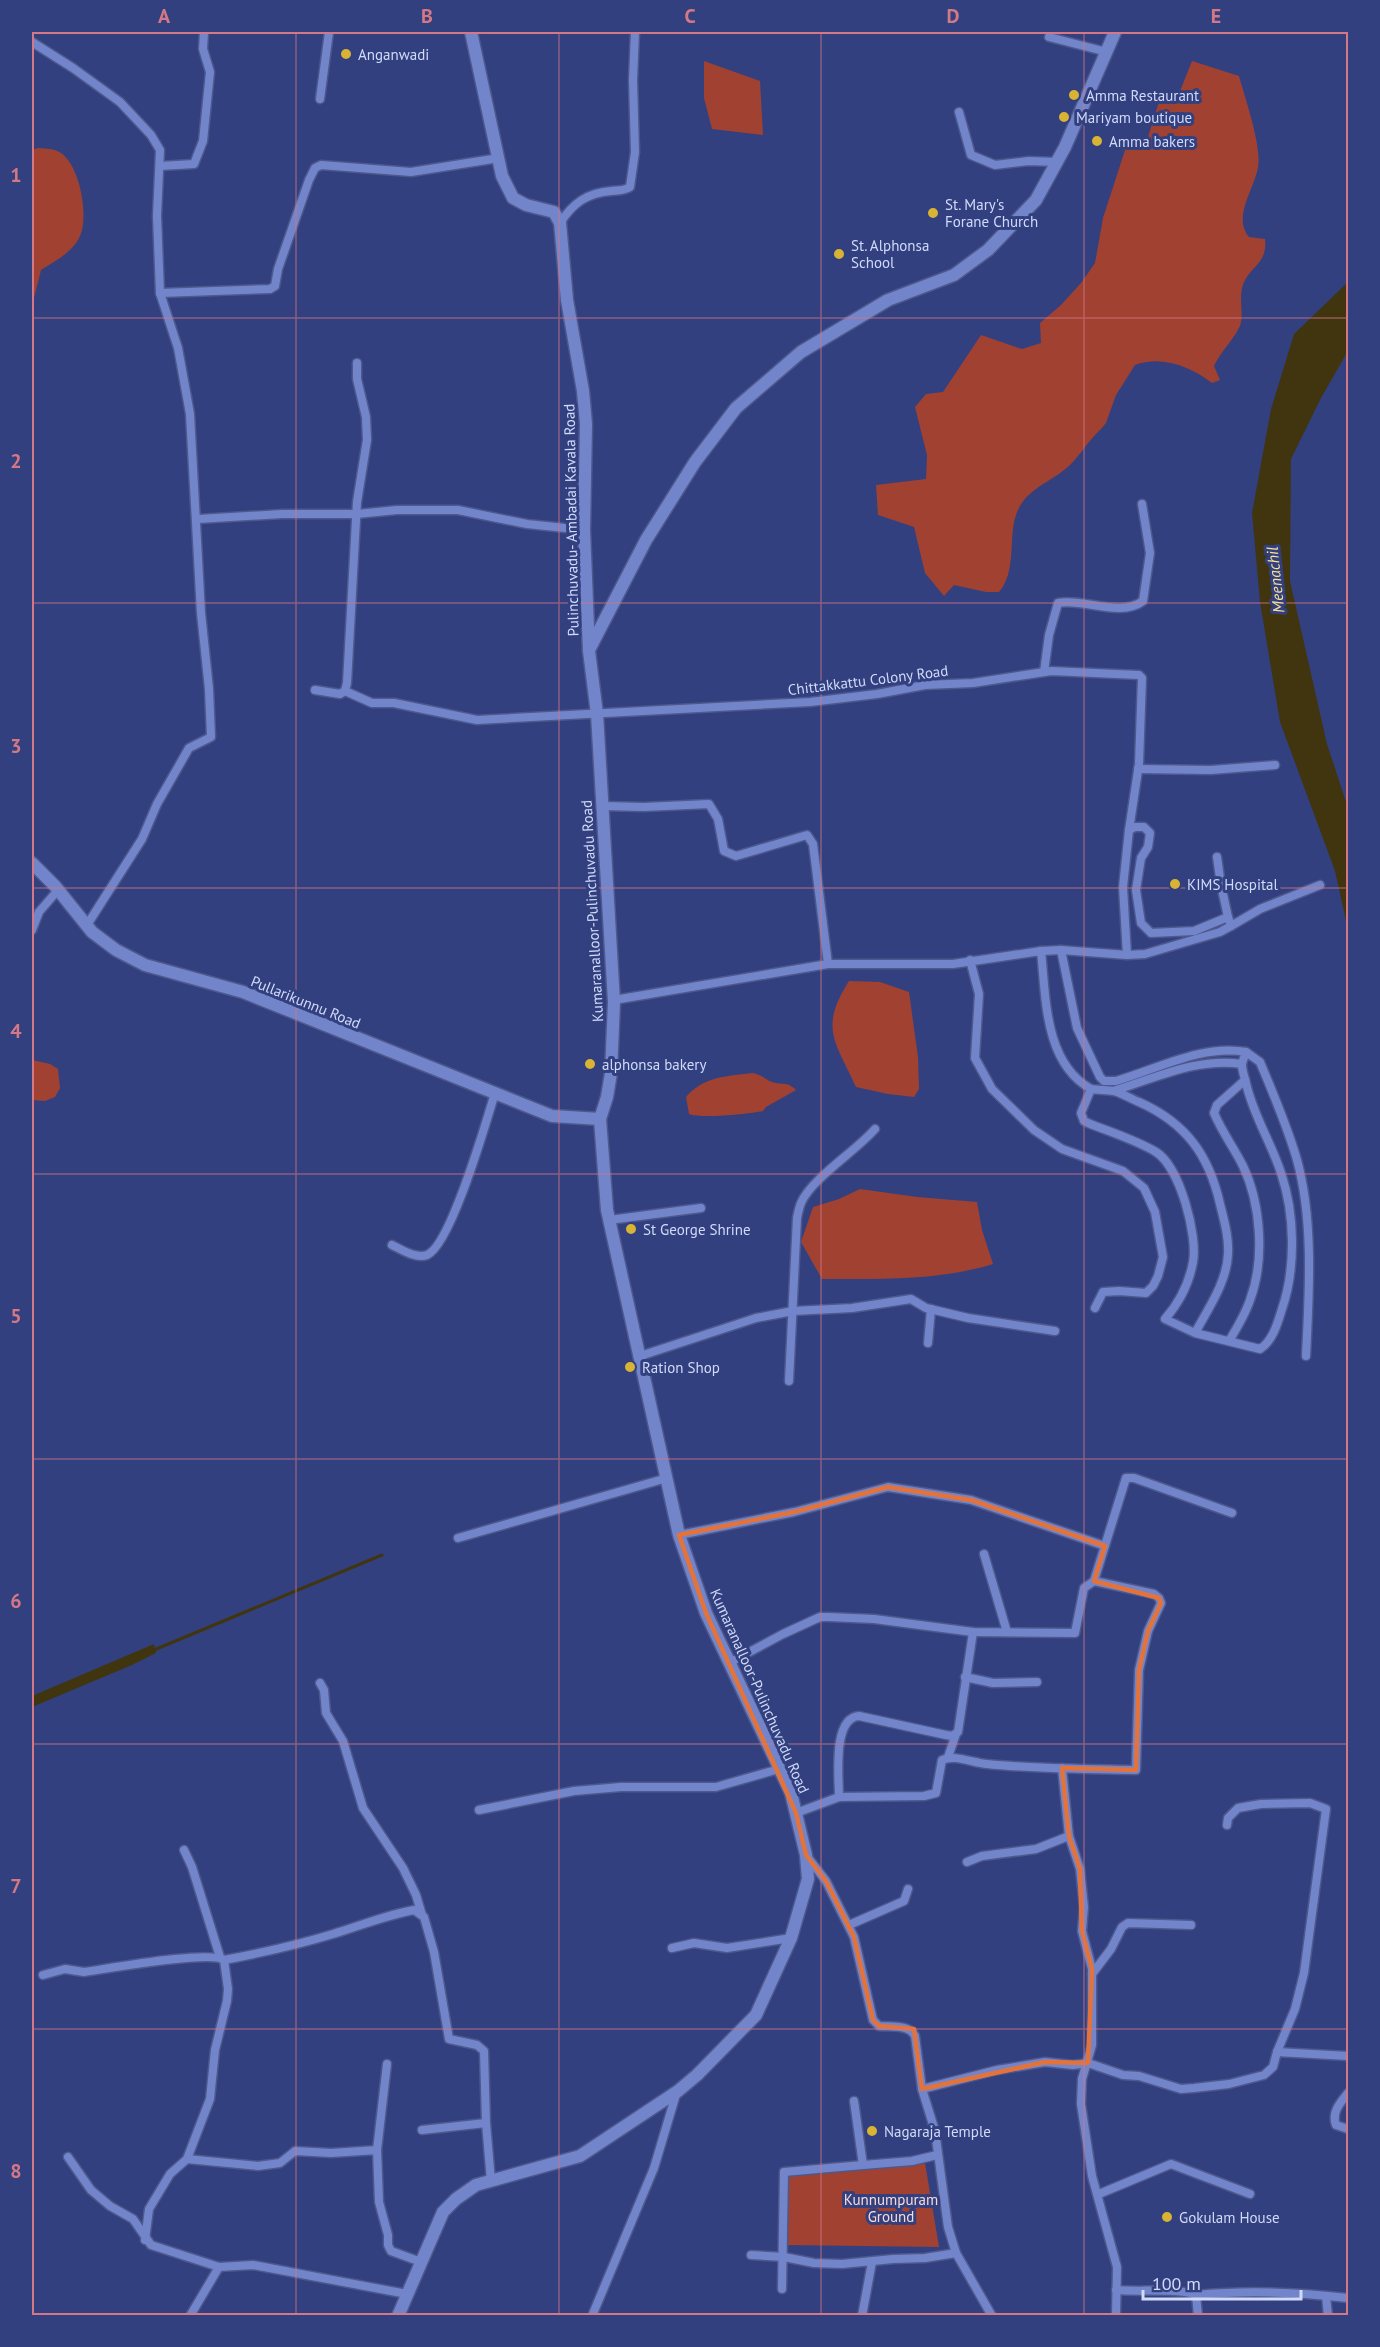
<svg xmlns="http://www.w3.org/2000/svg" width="1380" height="2347" viewBox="0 0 1380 2347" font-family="'PT Sans',sans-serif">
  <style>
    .green { fill: #a04131 }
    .water { fill: #41350f }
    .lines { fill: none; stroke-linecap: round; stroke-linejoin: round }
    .stream { stroke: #41350f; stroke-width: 3 }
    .street-casing { stroke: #4e588c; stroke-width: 11 }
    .secondary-casing { stroke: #4e588c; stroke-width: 15 }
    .street { stroke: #7285cb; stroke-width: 8 }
    .secondary { stroke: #7285cb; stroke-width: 12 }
    .marked { fill: none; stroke: #e3733b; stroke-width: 4.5; stroke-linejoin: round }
    .grid { fill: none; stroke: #d47886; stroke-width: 1.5; stroke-opacity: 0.55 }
    .poi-dot { fill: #d9b334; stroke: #324080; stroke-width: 2 }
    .labels { text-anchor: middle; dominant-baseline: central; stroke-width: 6; stroke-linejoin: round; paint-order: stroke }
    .poi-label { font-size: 15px; fill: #d1daf9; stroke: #324080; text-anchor: start }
    .street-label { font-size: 15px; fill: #d1daf9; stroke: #324080 }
    .park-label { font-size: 15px; fill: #f8dad4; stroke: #324080 }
    .water-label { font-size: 16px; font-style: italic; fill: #fae090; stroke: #324080 }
    .neatline { fill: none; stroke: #d47886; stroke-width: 2 }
    .grid-label { font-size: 20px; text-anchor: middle; font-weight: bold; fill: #d47886 }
  </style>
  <rect width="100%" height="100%" fill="#324080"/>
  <g class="green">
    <path d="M704,61L760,81L763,135L712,129L704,98Z"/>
    <path d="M1192,61L1239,76C1245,98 1262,146 1258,167C1255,188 1232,217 1249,237L1265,239C1268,265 1248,266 1242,288C1239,300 1244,314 1240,326C1234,339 1221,351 1214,366L1220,380L1212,383C1190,366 1161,355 1135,365L1116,395L1106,423L1101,429C1089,440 1081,454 1070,465C1051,483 1025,488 1016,515C1008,539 1017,571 999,592H986L954,585L944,596L925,573L914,527L878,515L876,485L926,479L927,455L915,407L926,394L943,392L981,335L1022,349L1041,343L1040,323L1061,305L1081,283L1095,263L1103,218L1126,147L1146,143L1159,102L1176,101Z"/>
    <path d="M38,148C46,149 54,148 61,153C80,166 89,216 80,236C73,252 55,261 41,270L32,306V150Z"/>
    <path d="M849,981L880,982L909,992L918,1057L919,1089L914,1097L888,1094L856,1087C835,1041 819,1028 849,981Z"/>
    <path d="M32,1060L50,1064L58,1069L60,1088L55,1097L45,1101L32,1100Z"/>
    <path d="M753,1073C762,1075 766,1080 772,1082C783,1086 786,1080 796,1090L766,1107L763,1111C749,1114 701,1119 689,1114L686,1097C704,1076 728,1076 753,1073Z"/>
    <path d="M860,1189L917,1197L977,1202L982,1230L993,1264C938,1281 880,1279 822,1279L801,1242L813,1207L839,1199Z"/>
    <path d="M925,2163L939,2247L785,2245V2173Z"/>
  </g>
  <g class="water">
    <path d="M1348,282V351L1321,398L1291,459L1290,581L1327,744L1348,808V930L1335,871L1280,722L1260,602L1252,513L1271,409L1294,334Z"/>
    <path d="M154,1644L156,1653L132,1665L32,1707V1696Z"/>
  </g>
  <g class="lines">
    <path class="stream" d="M154,1650L382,1555"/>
    <defs>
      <g id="street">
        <path d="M1049,37L1107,52"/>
        <path d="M32,42L73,68L120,102L151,135L160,150L157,216L160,293L178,348L190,414L201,613L209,689L211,737L189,748L157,804L142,839L87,925"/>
        <path d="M320,99L329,32"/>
        <path d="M959,112L971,155L995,165L1029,161L1057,162"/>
        <path d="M160,166L194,164L203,141L210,72L203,49L204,32"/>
        <path d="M560,223C573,203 587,193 611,191C619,190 624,191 630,187L635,152L633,80L635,32"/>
        <path d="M160,293L270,289L275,286L278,269L309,180L315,168L321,165L411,172L499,158"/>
        <path d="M198,519L282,514H357L397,510H458L527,524L584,530"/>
        <path d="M1044,672L1049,635L1058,603C1084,598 1120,618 1143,601L1150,553L1142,504"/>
        <path d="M315,690L340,694L345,691L347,683L357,502L367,440L366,417L357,379V363"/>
        <path d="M345,691L372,703H394L477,720L810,702L877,694L925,685L973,683L1051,671L1139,675L1142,678L1139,764L1129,830"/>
        <path d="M1138,769L1211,770L1275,765"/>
        <path d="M602,806L644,807L709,804L718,819L724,851L736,856L807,835L813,844L828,964"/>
        <path d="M1231,926L1260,909L1320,885"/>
        <path d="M32,930L39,912L58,890"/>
        <path d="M1061,950L1077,1028L1100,1077L1104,1081H1116C1157,1069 1203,1044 1246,1052C1245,1056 1242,1061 1242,1065C1242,1071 1245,1078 1246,1083C1253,1115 1271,1142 1281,1173C1295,1214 1296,1268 1282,1309C1278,1322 1273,1341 1260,1349L1195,1333L1165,1319C1179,1303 1189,1284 1193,1262C1198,1236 1180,1167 1156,1152C1136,1140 1110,1132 1088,1123L1084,1121L1081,1113L1091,1089C1099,1090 1107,1090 1114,1091C1122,1093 1131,1099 1139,1102C1186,1123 1209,1155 1220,1204C1224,1220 1229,1237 1228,1254C1227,1282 1208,1309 1195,1333"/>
        <path d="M1041,951C1046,997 1044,1063 1091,1089"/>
        <path d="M1127,955L1123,887L1129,830L1135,827H1144L1150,833L1148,847L1141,858L1136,890L1141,923L1151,933L1194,931L1228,917L1221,885L1217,857"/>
        <path d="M970,960L979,994L975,1058L992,1089L1034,1130L1062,1149L1123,1171L1144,1188L1155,1212L1163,1257L1158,1276L1153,1286L1146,1293L1119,1291L1103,1292L1095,1308"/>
        <path d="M614,1000L828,964H953L1041,951L1061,950L1127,955L1145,954L1220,932L1231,926L1228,917"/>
        <path d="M1246,1052L1260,1062C1273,1093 1288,1128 1297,1160C1314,1221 1309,1294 1306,1356"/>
        <path d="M1113,1091C1156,1078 1197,1057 1242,1064"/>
        <path d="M609,1220L701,1208"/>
        <path d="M392,1245C402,1250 416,1259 427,1255C451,1245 486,1122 495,1093"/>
        <path d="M1229,1341C1237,1328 1245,1315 1250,1300C1265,1260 1261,1204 1243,1166C1234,1148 1222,1132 1214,1113L1217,1105L1245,1080"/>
        <path d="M928,1343L931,1309"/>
        <path d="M640,1356L756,1318L793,1311L852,1308L911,1299L926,1308L968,1318L1055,1331"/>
        <path d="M789,1381L797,1218C798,1213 799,1208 801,1203C811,1179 856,1151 875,1129"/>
        <path d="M679,1535L794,1512L888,1487L971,1500L1105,1546"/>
        <path d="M458,1538L667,1478"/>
        <path d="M984,1554L1007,1632"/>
        <path d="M729,1663L783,1634L820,1617H829L874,1619L973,1632L1075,1633L1084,1588L1094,1581L1126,1478H1134L1232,1513"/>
        <path d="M965,1677L993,1683L1037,1682"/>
        <path d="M320,1683L324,1690L326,1713L343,1741L363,1808L403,1868L416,1895L422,1915"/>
        <path d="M948,1757L956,1734"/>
        <path d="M1062,1768L1069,1836"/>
        <path d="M839,1797C839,1778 832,1718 859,1716L946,1735L952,1736L958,1732L973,1632"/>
        <path d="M479,1810L574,1791L621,1787H716L779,1769"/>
        <path d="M796,1813L839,1797L924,1796L936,1793L942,1760C954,1754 973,1763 987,1764C1036,1769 1086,1769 1136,1770L1139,1670L1148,1631L1161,1603L1159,1598L1154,1594L1094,1581"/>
        <path d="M184,1850L192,1867L220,1957"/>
        <path d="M806,1855L826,1881L854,1937L873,2020L879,2026C890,2027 909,2024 915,2036L922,2089L935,2131L948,2227L956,2253L992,2316"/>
        <path d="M967,1862L982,1856L1036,1849L1069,1836L1080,1869L1084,1907L1082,1931L1092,1969V2045L1082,2079L1081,2104L1092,2176L1117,2267L1116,2316"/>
        <path d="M849,1925L904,1901L908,1889"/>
        <path d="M672,1948L694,1943L727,1948L791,1938"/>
        <path d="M1092,1974L1111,1949L1122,1927L1128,1923L1191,1925"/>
        <path d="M43,1975L65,1969L84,1972C106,1969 210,1950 224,1960C261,1953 297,1945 333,1934C360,1926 386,1915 414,1910L424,1917L434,1952L449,2039L477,2045L484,2051L486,2123L491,2181"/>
        <path d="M1277,2052L1348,2056"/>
        <path d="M922,2089L997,2070L1045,2062L1073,2065L1088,2063L1123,2075L1139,2076L1181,2089L1194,2088L1229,2084L1264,2075L1273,2067L1277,2052L1295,2009L1304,1973L1326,1809L1310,1803L1261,1804L1238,1808L1228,1818L1227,1825"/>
        <path d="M1348,2093C1341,2102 1331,2112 1336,2125L1348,2129"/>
        <path d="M854,2101L863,2165L912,2161L937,2155"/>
        <path d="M422,2130L486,2123"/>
        <path d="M377,2150L387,2064"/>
        <path d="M68,2157L91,2190L110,2206L133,2219L151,2245L219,2267L253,2265L407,2294"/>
        <path d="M187,2159L210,2099L215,2050L227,2001L228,1989L224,1960"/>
        <path d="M1099,2194L1171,2164L1250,2194"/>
        <path d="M145,2240L149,2209L170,2174L187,2159L258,2166L280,2163L295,2151L331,2153L377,2150L379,2202L388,2235V2245L391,2251L421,2262"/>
        <path d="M751,2255L784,2257L814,2263L842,2264L893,2259L925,2258L956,2253"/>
        <path d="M782,2289L784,2172L863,2165"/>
        <path d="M1116,2290C1138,2292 1180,2288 1196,2295L1198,2316"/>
        <path d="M1196,2295C1247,2290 1297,2292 1348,2298"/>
        <path d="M1326,2296L1328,2316"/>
        <path d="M190,2316L219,2267"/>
        <path d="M592,2316L654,2168L677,2091"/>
        <path d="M862,2316L872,2262"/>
      </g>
      <g id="secondary">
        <path d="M589,650L646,540L695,462L736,408L801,352L888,300L954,275L988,250L1036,200L1065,147L1115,32"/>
        <path d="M32,863L55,886L92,932L116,950L145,965L243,992L552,1116L600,1119"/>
        <path d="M398,2316L443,2212L456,2199L476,2185L580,2156L678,2091L697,2075L756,2015L791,1938L808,1879L806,1855L791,1793L706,1613L679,1535L607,1210L600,1119L607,1097L611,1073L614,1002L597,714L589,651L584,530L586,424L583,391L567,300L560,223L554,212L526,205L513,198L502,176L471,32"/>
      </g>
    </defs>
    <use href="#street" class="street-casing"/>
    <use href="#secondary" class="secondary-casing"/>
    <use href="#street" class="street"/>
    <use href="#secondary" class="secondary"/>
  </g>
  <path class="marked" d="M888,1487L971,1500L1105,1546L1094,1581L1159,1598L1161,1603L1148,1631L1139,1670L1136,1770L1062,1768L1069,1836L1080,1869L1082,1931L1092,1969L1088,2063L1045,2062L922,2089L914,2029L879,2026L873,2020L854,1937L826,1881L806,1855L796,1813L706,1613L679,1535L794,1512Z"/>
  <path class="grid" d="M296,32V2316M559,32V2316M821,32V2316M1084,32V2316M32,318H1348M32,603H1348M32,888H1348M32,1174H1348M32,1459H1348M32,1744H1348M32,2029H1348"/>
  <g class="poi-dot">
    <circle cx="346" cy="54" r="6"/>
    <circle cx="1074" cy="95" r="6"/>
    <circle cx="1064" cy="117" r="6"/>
    <circle cx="1097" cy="141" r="6"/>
    <circle cx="933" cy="213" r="6"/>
    <circle cx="839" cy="254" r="6"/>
    <circle cx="1175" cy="884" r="6"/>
    <circle cx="590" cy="1064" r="6"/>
    <circle cx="631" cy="1229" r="6"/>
    <circle cx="630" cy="1367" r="6"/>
    <circle cx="872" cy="2131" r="6"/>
    <circle cx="1167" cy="2217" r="6"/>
  </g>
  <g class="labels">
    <g class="poi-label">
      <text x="358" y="54">Anganwadi</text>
      <text x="1086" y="95">Amma Restaurant</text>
      <text x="1076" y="117">Mariyam boutique</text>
      <text x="1109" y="141">Amma bakers</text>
      <text x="945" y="204">St. Mary's<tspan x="945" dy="17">Forane Church</tspan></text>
      <text x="851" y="245">St. Alphonsa<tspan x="851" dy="17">School</tspan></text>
      <text x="1187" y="884">KIMS Hospital</text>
      <text x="602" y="1064">alphonsa bakery</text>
      <text x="643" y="1229">St George Shrine</text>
      <text x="642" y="1367">Ration Shop</text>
      <text x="884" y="2131">Nagaraja Temple</text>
      <text x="1179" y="2217">Gokulam House</text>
    </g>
    <g class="street-label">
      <text transform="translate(571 520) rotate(-91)">Pulinchuvadu- Ambadai Kavala Road</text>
      <text transform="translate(868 680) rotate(-7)">Chittakkattu Colony Road</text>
      <text transform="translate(592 911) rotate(-93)">Kumaranalloor-Pulinchuvadu Road</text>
      <text transform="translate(306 1002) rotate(22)">Pullarikunnu Road</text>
      <text transform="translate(760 1691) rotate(66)">Kumaranalloor-Pulinchuvadu Road</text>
    </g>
    <g class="park-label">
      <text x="891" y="2199">Kunnumpuram<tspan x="891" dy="17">Ground</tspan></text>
    </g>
    <g class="water-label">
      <text transform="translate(1275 580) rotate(-96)">Meenachil</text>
    </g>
  </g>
  <rect width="1380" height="2347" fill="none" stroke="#324080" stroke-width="66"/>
  <path d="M1143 2290v9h158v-9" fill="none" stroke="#d1daf9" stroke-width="3"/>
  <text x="1152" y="2290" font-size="18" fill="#d1daf9" stroke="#324080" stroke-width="4.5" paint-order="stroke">100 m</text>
  <rect x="33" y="33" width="1314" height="2281" class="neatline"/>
  <g class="grid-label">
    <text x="164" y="23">A</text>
    <text x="427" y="23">B</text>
    <text x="690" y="23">C</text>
    <text x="953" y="23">D</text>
    <text x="1216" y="23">E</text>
    <text x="16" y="182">1</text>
    <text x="16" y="468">2</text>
    <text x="16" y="753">3</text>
    <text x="16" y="1038">4</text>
    <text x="16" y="1323">5</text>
    <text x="16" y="1608">6</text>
    <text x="16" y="1893">7</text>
    <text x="16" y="2178">8</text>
  </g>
</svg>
